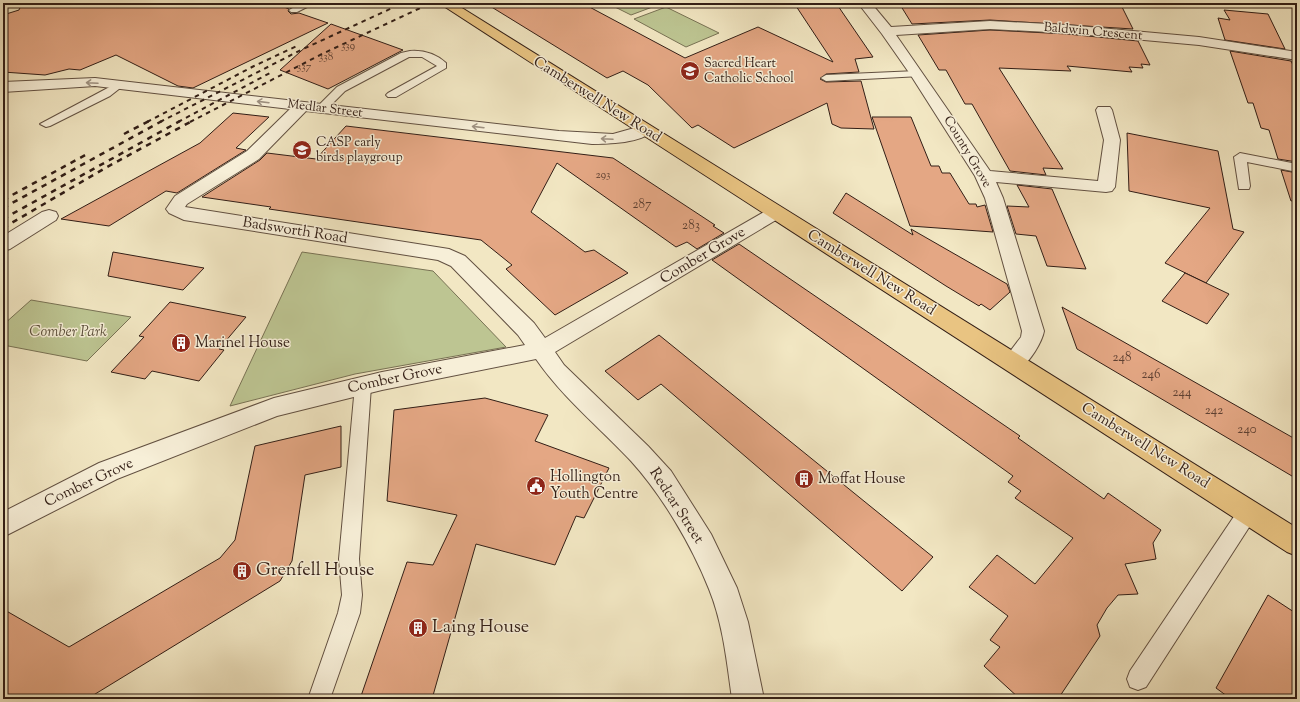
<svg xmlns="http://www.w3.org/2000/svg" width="1300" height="702" viewBox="0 0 1300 702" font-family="'Sorts Mill Goudy',serif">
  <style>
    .green { fill: #bdc592; stroke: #787254 }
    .building { fill: #e4a784; stroke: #321e16 }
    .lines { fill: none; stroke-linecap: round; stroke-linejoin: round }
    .lane-casing { stroke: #625041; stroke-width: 2 }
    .street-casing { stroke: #625041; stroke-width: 2 }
    .highway-casing { stroke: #321e16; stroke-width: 2 }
    .lane { fill: #f7efd8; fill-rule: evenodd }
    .street { fill: #f7efd8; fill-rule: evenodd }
    .highway { fill: #e9c482; fill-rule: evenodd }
    .rail-far1 { stroke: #321e16; stroke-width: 2; stroke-dasharray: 4.5 4.5; stroke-linecap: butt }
    .rail { stroke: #321e16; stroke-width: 2.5; stroke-dasharray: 5.5 5.5; stroke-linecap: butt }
    .oneway { stroke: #9e9181 }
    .labels { text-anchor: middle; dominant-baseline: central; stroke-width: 3; stroke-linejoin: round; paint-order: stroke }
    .far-number-label { font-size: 11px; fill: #5e4032 }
    .far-street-label { font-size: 13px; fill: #321e16; stroke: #f7efd8 }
    .far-poi-label { font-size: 13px; fill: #321e16; stroke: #f7efd8; text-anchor: start }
    .number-label { font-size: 13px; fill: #5e4032 }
    .street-label { font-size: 15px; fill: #321e16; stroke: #f7efd8 }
    .park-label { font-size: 15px; font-style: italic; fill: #5c503b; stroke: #f7efd8 }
    .poi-label { font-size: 15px; fill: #321e16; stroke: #f7efd8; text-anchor: start }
    .near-poi-label { font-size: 18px; fill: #321e16; stroke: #f7efd8; text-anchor: start }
  </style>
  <rect width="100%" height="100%" fill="#f2e7c3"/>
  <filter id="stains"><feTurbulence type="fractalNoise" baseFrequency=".005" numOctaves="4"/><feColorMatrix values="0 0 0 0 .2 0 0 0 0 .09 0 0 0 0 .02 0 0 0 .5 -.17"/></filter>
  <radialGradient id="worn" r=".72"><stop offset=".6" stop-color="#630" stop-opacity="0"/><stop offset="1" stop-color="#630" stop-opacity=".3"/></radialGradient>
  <g class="green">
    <path d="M607,3H663L631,15Z"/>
    <path d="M666,7L719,33L686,47L634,19Z"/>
    <path d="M302,252L433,271L506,347L355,374L230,406Z"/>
    <path d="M31,300L131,317L87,361L3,345V325Z"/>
  </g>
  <g class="building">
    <path d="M22,3H274L289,9L288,11L291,14L299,13L328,23L193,88L178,86L116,55L80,70L69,69L45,75L3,72V15L19,10Z"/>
    <path d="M485,3H582L685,58L758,27L833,62L794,3H836L873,57L855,59L859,72L826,74L820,79L826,82L861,81L874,129L841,128L832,124L827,103L734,148L698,125L692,128L648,85L623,71L607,78Z"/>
    <path d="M899,3H1066L1122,7L1133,29L990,20L912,24Z"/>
    <path d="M1224,10L1268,14L1285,49L1225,40L1218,18L1230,20Z"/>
    <path d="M331,24L403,50L328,89L280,70Z"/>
    <path d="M990,30L1067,34L1138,41L1150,65L1141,64L1143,68L1129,67L1132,72L1067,66L1071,71L999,68L1063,169L1043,168L1046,175L1010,171L972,104H965L946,70H939L918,35Z"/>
    <path d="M1230,51L1291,61L1297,73V162L1278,159L1269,130L1261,128L1253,103H1248Z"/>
    <path d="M233,113L269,117L236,148L246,150L177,193L166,191L109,226L61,219L200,143Z"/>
    <path d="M872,117H911L931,166H939L942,173H950L969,204H976L977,207L985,205L993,232L910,226Z"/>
    <path d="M346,126L613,158L715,225L713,226L724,233L697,249L687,242L676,247L557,163L531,212L585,252L594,250L628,273L555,315L506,269L512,265L481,240L269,209L271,207L202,197L260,160L267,153L316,159Z"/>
    <path d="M1127,133L1218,151L1233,229L1244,232L1206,283L1165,263L1210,208L1129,191Z"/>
    <path d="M1281,170L1297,173V200L1291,201Z"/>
    <path d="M1017,185L1052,189L1086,269L1047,266L1036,236L1016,234L1007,206L1029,207Z"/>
    <path d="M846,193L913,235L911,229L1007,284L1010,292L990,310L981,304L979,306L946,286L833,213Z"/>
    <path d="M739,244L1020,436L1018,438L1104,499L1108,493L1161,530L1153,543L1156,559L1125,564L1138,594L1118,595L1107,608L1097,625L1100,636L1058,699H1020L984,666L1000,647L990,640L1008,616L969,587L997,555L1035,584L1073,538L1015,498L1021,491L1008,482L1013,476L712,260Z"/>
    <path d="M113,252L204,268L183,290L108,276Z"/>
    <path d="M1185,273L1229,294L1207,324L1162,301Z"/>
    <path d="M170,302L246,317L219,349L224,350L199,381L152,371L145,379L111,372L144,337L139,336Z"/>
    <path d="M1062,307L1297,440V479L1077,349Z"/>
    <path d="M659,335L933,557L902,591L661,384L638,400L605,371Z"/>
    <path d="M485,398L548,415L535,441L609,468L584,518L576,516L555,565L476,544L432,699H360L407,562L433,565L457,515L387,501L394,410Z"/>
    <path d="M341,426V467L305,475L292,561L280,581L87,699H3V609L69,647L220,558L235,540L255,446Z"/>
    <path d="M1268,595L1297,614V699H1231L1216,688Z"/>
  </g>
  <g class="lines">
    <defs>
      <g id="lane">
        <path d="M302,3H315L297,12H291L289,10Z"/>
        <path d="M410,51C423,50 436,54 446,63V68L396,97H388L386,95L388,93L437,66L422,57H409L345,91L325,111H317L315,109L337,87L401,53Z"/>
        <path d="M917,71L922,74L921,76L826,81L821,78L826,75Z"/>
        <path d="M119,82L124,85L110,96L50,126L46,127L40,124Z"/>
        <path d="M1240,153L1297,164V172L1247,162L1250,186L1249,189H1239L1234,157Z"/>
        <path d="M363,379L369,381L371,386L359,559L362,595L360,613L330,699H308L338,613L342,595L339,559L355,386L357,381Z"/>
        <path d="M1248,503L1255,506L1258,512L1255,518L1146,687L1138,690L1130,687L1127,679L1130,671L1241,506Z"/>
      </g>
      <g id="street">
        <path d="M858,3H871L891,27L990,21L1067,25L1199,37L1297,52V60L1199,45L1067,33L990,29L896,35L990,171L1098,181L1104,140L1096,110L1098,107H1110L1112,110L1120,140L1115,187L1112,191L1106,192L996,182L1003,198L1044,331C1042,342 1030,362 1020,368C1015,371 1010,370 1005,368L1002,362L1021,337L1022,331L985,198L975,176L910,74L882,34Z"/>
        <path d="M95,78L559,131L613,134L645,125L651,127L653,130C644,143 607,144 592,144L306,111L259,159L187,204L185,207L449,249L465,256L534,323L545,338L769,209L775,207L781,209L784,213L781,217L555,352L564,365L648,446L671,471L711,534L737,588L748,622L764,699H732C727,663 723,623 709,589C692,546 662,495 631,461C599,427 562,397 536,359L382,390L277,416L117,479L3,537V512L99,463L274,398L382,372L525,345L518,335L451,266L438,260L184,220L169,213L166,209L175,196L247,151L290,109L95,86L3,92V82Z"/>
        <path d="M49,210L56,212L58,216L56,220L10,249L3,251V236L42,212Z"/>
      </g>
      <path id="highway" d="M439,3H454L1297,528V556L1287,552Z"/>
    </defs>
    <use href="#lane" class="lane-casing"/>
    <use href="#street" class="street-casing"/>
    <use href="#highway" class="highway-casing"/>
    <use href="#lane" class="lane"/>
    <use href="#street" class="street"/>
    <use href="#highway" class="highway"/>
    <g class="rail-far1">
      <path d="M147,122L254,66L299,45"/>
      <path d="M160,122L301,50L403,3"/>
      <path d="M178,122L270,73"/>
      <path d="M190,122L322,54L431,3"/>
    </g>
    <g class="rail">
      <path d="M124,134L149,121"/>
      <path d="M3,200L89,153"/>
      <path d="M3,208L162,121"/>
      <path d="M3,219L180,121"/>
      <path d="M3,228L107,167L192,121"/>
    </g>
  </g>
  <defs><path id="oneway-shaft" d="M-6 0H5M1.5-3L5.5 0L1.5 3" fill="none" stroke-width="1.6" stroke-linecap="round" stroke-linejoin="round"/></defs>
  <g class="oneway">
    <use href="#oneway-shaft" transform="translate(92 83) rotate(-177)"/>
    <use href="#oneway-shaft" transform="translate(263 102) rotate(-173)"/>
    <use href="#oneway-shaft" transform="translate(478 127) rotate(-173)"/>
    <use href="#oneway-shaft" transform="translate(607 139) rotate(-177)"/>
  </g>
  <defs>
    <symbol id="school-disc" viewBox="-11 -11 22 22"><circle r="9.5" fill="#8f2418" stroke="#f7efd8"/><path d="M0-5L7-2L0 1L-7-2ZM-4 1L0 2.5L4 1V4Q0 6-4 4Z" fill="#fff"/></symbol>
    <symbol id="building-disc" viewBox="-11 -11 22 22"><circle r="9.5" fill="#8f2418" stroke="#f7efd8"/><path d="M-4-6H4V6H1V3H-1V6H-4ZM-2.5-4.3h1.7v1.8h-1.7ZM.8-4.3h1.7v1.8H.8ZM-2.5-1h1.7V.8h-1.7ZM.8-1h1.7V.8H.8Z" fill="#fff"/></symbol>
    <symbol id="civic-disc" viewBox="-11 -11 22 22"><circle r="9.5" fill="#8f2418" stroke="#f7efd8"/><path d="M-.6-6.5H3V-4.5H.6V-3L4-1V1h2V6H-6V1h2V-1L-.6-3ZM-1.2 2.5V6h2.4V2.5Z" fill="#fff"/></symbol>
  </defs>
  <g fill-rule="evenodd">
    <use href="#school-disc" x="679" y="60" width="22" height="22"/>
    <use href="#school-disc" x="291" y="139" width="22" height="22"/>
    <use href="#building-disc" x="170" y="332" width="22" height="22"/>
    <use href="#building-disc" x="793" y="468" width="22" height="22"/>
    <use href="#civic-disc" x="525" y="475" width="22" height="22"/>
    <use href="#building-disc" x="231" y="560" width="22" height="22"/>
    <use href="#building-disc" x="407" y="617" width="22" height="22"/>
  </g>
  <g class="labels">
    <g class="far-number-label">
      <text x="348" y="46">339</text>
      <text x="326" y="57">338</text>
      <text x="304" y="67">337</text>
      <text x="603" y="175">293</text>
    </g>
    <g class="far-street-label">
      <text transform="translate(1093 32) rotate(5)">Baldwin Crescent</text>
      <text transform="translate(325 109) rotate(7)">Medlar Street</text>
      <text transform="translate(967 152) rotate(59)">County Grove</text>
    </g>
    <g class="far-poi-label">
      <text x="704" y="64">Sacred Heart<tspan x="704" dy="15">Catholic School</tspan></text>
      <text x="316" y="143">CASP early<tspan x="316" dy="15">birds playgroup</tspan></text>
    </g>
    <g class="number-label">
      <text x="642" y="205">287</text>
      <text x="691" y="226">283</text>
      <text x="1122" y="358">248</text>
      <text x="1151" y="375">246</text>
      <text x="1182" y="393">244</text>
      <text x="1214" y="411">242</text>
      <text x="1247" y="430">240</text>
    </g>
    <g class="street-label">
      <text transform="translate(597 100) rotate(32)">Camberwell New Road</text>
      <text transform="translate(295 231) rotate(9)">Badsworth Road</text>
      <text transform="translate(703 256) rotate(-31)">Comber Grove</text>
      <text transform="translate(871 273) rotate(32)">Camberwell New Road</text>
      <text transform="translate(395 379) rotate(-12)">Comber Grove</text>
      <text transform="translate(1145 446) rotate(32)">Camberwell New Road</text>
      <text transform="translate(89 483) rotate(-25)">Comber Grove</text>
      <text transform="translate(676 506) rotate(57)">Redcar Street</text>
    </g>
    <g class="park-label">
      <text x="68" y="332">Comber Park</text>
    </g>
    <g class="poi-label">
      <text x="195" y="343">Marinel House</text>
      <text x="550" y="477">Hollington<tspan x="550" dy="17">Youth Centre</tspan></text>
      <text x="818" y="479">Moffat House</text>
    </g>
    <g class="near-poi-label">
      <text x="256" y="571">Grenfell House</text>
      <text x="432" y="628">Laing House</text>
    </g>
  </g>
  <rect width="1300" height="702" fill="none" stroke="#f2e7c3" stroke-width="16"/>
  <rect x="4" y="4" width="1292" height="694" fill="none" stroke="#321e16" stroke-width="2"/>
  <rect x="8" y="8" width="1284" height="686" fill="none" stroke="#321e16"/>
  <rect width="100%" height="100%" filter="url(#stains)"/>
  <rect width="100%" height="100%" fill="url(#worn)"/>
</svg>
